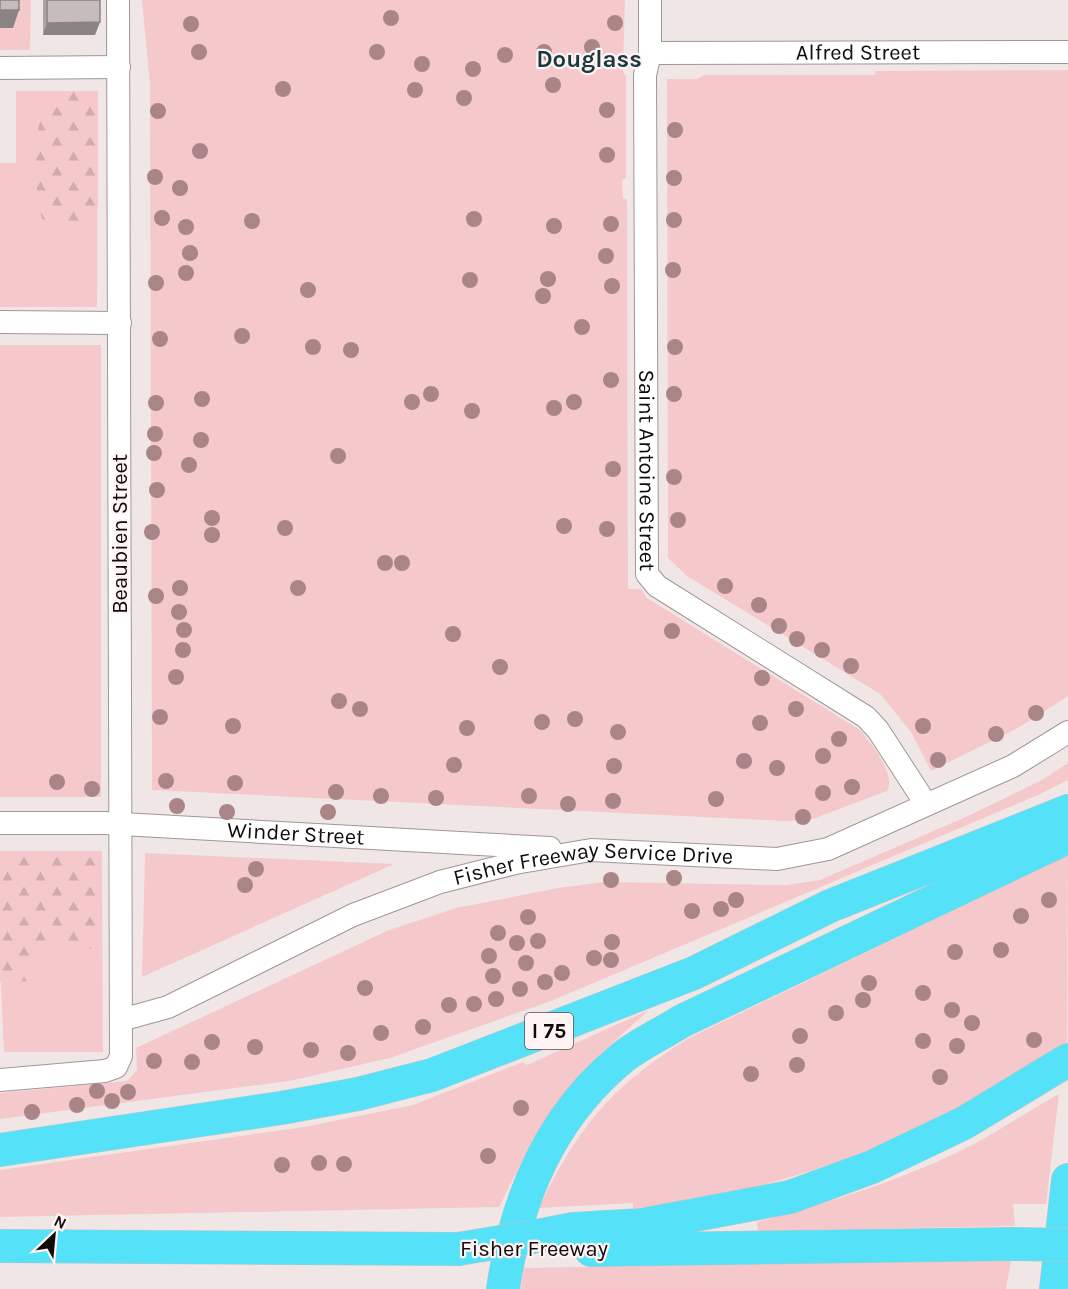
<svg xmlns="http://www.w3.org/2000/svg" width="1068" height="1289" viewBox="0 0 1068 1289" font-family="Karla,sans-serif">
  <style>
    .green { fill: #f5c9cb }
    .forest { fill: url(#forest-firs) }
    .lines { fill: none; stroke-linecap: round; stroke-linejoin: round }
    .street-casing { stroke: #a19696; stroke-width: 24 }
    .highway-casing { stroke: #c5c4c4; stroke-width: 34 }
    .street { stroke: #fff; stroke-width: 22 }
    .highway { stroke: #55e2f9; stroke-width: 33 }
    .highway-bridge-casing { stroke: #c5c4c4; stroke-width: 34; stroke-linecap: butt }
    .highway-bridge { stroke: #55e2f9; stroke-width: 33 }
    .tree { fill: #aa8588 }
    .wall { fill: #aba2a2 }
    .shaded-wall { fill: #8b8484 }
    .building { fill: #c7bcbc; stroke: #8b8484; stroke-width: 1.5 }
    .labels { text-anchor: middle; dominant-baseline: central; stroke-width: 4.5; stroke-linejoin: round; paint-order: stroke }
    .shield { fill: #fff3f3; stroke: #575151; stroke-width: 1.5 }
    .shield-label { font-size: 21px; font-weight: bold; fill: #0f0b0b }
    .street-label { font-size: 22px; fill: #0f0b0b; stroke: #fff3f3 }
    .neighbourhood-label { font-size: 24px; font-weight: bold; fill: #18393f; stroke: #fff3f3 }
  </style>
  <defs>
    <pattern id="forest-firs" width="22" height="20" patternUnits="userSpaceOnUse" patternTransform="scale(1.5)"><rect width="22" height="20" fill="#f5c9cb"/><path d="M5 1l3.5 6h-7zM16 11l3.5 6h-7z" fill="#d1abad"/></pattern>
  </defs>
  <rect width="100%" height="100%" fill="#f1e6e6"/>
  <g class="green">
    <path d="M0,0H31L30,50H0Z"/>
    <path d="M142,0H625L623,69L624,75H626V178L622,180L623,198L627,200L628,589H641L647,598L860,730C870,742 897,775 887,791L813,819L785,821L152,790L150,85Z"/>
    <path d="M1068,70V696L1018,728L931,771L911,732L880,694L687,576L668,558L667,79H697L704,75H875L876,71Z"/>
    <path d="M16,91H98L97,307H0V163H16Z"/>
    <rect x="0" y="345" width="101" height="452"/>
    <path d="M1068,763V780L1038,795L551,1001L390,1058L289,1081L0,1119V1093L127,1081L137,1070L136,1048L389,930L456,908L558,888L604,882L786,885L820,880L968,816L1042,780Z"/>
    <path d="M0,851H102L103,1052H4L0,964Z"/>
    <path d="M145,853L394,864L142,977Z"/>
    <path d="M1068,855L1067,1045C1034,1065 1001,1090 966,1107C862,1159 755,1195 639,1208H633V1203L539,1208C579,1125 612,1086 689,1038Z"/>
    <path d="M649,1010L597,1057L552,1109L529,1147L499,1207L0,1217V1170L304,1127L413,1105L523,1062L527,1065Z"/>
    <path d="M1059,1094L1046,1204H1013L1015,1226L758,1231L757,1222C830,1202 900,1181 968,1147C999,1131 1028,1111 1059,1094Z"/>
    <path d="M1011,1260L1006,1289H521L524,1268Z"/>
  </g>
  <g class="forest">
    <path d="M64,91H98V204L90,222L79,229L42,219C36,190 30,139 44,111C47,104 58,97 64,91Z"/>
    <path d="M8,851H102L100,949L31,945L33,981L0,982V857Z"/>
  </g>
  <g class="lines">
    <defs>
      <g id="street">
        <path id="s1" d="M650,0V53L645,75L647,574L657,586L866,717L878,730L926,804"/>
        <path id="s2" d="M650,53L1068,52"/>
        <path d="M0,68L119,67"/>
        <path d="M0,322L120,323"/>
        <path id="s3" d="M0,823H104L550,848"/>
        <path id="s4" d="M121,1020L168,1007L353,915L440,882L515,863L591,850L777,859L828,849L1013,766L1068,732"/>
        <path d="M0,1080L105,1071L116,1067L121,1056L118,0"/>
      </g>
      <g id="highway">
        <path d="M0,1150L281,1108L358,1094L432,1075L694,973L830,906L1068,811"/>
        <path d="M532,1237L573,1229L642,1225L790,1197L872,1167L964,1123L1068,1060"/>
        <path d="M0,1246L458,1249"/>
        <path d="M591,1250L1013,1244"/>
        <path d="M503,1289C516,1199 550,1116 623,1057C641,1043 663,1033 682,1021L1068,837"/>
        <path d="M1056,1289L1068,1180"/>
      </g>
    </defs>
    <use href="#street" class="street-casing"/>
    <use href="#highway" class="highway-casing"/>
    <use href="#street" class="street"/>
    <use href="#highway" class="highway"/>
    <defs>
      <g id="highway-bridge">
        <path d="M1013,1244L1068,1245"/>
        <path d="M458,1249L532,1237"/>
      </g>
    </defs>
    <use href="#highway-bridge" class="highway-bridge-casing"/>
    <use href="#highway-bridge" class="highway-bridge"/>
  </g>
  <g class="tree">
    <circle cx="391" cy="18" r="8"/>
    <circle cx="615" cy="23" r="8"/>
    <circle cx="191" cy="24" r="8"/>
    <circle cx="592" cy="47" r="8"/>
    <circle cx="199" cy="52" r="8"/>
    <circle cx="377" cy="52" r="8"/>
    <circle cx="544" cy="52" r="8"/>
    <circle cx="505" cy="55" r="8"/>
    <circle cx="422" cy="64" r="8"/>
    <circle cx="473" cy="69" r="8"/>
    <circle cx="553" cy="85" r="8"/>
    <circle cx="283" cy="89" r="8"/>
    <circle cx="415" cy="90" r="8"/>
    <circle cx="464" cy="98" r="8"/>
    <circle cx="607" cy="110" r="8"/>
    <circle cx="158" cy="111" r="8"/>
    <circle cx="675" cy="130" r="8"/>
    <circle cx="200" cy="151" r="8"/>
    <circle cx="607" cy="155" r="8"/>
    <circle cx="155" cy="177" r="8"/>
    <circle cx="674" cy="178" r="8"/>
    <circle cx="180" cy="188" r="8"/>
    <circle cx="162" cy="218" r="8"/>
    <circle cx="474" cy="219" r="8"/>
    <circle cx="674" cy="220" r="8"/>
    <circle cx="252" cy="221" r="8"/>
    <circle cx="611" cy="224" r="8"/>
    <circle cx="554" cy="226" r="8"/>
    <circle cx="186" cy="227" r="8"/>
    <circle cx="190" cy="253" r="8"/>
    <circle cx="606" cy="256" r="8"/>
    <circle cx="673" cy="270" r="8"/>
    <circle cx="186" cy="273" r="8"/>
    <circle cx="548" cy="279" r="8"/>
    <circle cx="470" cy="280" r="8"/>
    <circle cx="156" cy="283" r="8"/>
    <circle cx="612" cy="286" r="8"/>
    <circle cx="308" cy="290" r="8"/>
    <circle cx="543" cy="296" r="8"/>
    <circle cx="582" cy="327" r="8"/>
    <circle cx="242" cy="336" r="8"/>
    <circle cx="160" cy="339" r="8"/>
    <circle cx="313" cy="347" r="8"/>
    <circle cx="675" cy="347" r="8"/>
    <circle cx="351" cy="350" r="8"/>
    <circle cx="611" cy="380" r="8"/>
    <circle cx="431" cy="394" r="8"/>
    <circle cx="674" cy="394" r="8"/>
    <circle cx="202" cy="399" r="8"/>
    <circle cx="412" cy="402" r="8"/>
    <circle cx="574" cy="402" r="8"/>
    <circle cx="156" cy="403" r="8"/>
    <circle cx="554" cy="408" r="8"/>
    <circle cx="472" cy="411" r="8"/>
    <circle cx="155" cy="434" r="8"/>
    <circle cx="201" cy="440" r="8"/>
    <circle cx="154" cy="453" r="8"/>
    <circle cx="338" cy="456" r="8"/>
    <circle cx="189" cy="465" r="8"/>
    <circle cx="613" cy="469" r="8"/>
    <circle cx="674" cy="477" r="8"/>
    <circle cx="157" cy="490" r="8"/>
    <circle cx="212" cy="518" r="8"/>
    <circle cx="678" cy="520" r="8"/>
    <circle cx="564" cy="526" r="8"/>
    <circle cx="285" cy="528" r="8"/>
    <circle cx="607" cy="529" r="8"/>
    <circle cx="152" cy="532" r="8"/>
    <circle cx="212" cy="535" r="8"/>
    <circle cx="385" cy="563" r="8"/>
    <circle cx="402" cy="563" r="8"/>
    <circle cx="725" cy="586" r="8"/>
    <circle cx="180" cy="588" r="8"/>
    <circle cx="298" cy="588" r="8"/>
    <circle cx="156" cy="596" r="8"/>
    <circle cx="759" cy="605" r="8"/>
    <circle cx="179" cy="612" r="8"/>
    <circle cx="779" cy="626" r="8"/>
    <circle cx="184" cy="630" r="8"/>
    <circle cx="672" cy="631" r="8"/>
    <circle cx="453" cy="634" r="8"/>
    <circle cx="797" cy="639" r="8"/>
    <circle cx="183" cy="650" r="8"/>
    <circle cx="822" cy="650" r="8"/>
    <circle cx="851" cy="666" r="8"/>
    <circle cx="500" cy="667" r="8"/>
    <circle cx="176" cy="677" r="8"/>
    <circle cx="762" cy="678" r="8"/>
    <circle cx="339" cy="701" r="8"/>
    <circle cx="360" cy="709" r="8"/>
    <circle cx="796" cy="709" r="8"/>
    <circle cx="1036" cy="713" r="8"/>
    <circle cx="160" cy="717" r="8"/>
    <circle cx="575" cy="719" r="8"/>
    <circle cx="542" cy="722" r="8"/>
    <circle cx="760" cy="723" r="8"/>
    <circle cx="233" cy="726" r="8"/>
    <circle cx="923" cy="726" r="8"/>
    <circle cx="467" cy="728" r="8"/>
    <circle cx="618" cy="732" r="8"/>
    <circle cx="996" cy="734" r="8"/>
    <circle cx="839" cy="739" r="8"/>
    <circle cx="823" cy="756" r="8"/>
    <circle cx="938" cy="760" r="8"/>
    <circle cx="744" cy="761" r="8"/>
    <circle cx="454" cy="765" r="8"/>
    <circle cx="614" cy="766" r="8"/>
    <circle cx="777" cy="768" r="8"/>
    <circle cx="166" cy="781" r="8"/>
    <circle cx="57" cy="782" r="8"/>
    <circle cx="235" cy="783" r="8"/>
    <circle cx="852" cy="787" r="8"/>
    <circle cx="92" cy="789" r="8"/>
    <circle cx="336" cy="792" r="8"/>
    <circle cx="823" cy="793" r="8"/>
    <circle cx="381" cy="796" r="8"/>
    <circle cx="529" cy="796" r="8"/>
    <circle cx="436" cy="798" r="8"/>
    <circle cx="716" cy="799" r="8"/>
    <circle cx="613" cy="801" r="8"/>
    <circle cx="568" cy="804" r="8"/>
    <circle cx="177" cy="806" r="8"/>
    <circle cx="227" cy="812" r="8"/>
    <circle cx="328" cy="812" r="8"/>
    <circle cx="803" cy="817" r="8"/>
    <circle cx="256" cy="869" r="8"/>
    <circle cx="674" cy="878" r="8"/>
    <circle cx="611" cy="880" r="8"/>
    <circle cx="245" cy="885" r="8"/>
    <circle cx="736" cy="900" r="8"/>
    <circle cx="1049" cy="900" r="8"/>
    <circle cx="721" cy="909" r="8"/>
    <circle cx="692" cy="911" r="8"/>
    <circle cx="1021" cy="916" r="8"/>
    <circle cx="528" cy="917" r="8"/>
    <circle cx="498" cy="933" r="8"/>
    <circle cx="538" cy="941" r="8"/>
    <circle cx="612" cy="942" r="8"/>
    <circle cx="517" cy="943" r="8"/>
    <circle cx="1001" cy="950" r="8"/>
    <circle cx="955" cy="952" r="8"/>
    <circle cx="489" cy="956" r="8"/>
    <circle cx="594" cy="958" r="8"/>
    <circle cx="611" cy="960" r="8"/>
    <circle cx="526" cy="963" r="8"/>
    <circle cx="562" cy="973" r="8"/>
    <circle cx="493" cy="976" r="8"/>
    <circle cx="545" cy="982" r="8"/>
    <circle cx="869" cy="983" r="8"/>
    <circle cx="365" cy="988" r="8"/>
    <circle cx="520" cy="989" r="8"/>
    <circle cx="923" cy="993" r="8"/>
    <circle cx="496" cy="999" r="8"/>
    <circle cx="863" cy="1000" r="8"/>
    <circle cx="474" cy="1004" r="8"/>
    <circle cx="449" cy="1005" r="8"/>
    <circle cx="952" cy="1010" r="8"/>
    <circle cx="836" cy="1013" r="8"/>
    <circle cx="972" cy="1023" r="8"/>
    <circle cx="423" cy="1027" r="8"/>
    <circle cx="381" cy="1033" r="8"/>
    <circle cx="800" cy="1036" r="8"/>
    <circle cx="1034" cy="1040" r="8"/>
    <circle cx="923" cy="1041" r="8"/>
    <circle cx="212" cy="1042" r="8"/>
    <circle cx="957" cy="1046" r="8"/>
    <circle cx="255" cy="1047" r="8"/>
    <circle cx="311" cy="1050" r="8"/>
    <circle cx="348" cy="1053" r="8"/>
    <circle cx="154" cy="1061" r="8"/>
    <circle cx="192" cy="1062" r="8"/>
    <circle cx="797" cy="1065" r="8"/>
    <circle cx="751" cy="1074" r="8"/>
    <circle cx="940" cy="1077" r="8"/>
    <circle cx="97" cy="1091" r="8"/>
    <circle cx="128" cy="1092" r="8"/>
    <circle cx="112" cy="1101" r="8"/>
    <circle cx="77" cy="1105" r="8"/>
    <circle cx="521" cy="1108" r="8"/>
    <circle cx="32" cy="1112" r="8"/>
    <circle cx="488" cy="1156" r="8"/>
    <circle cx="319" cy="1163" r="8"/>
    <circle cx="344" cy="1164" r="8"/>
    <circle cx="282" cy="1165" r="8"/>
  </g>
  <path class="wall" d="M43,0H100L95,35H43Z"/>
  <g class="shaded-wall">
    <path d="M0,10H19L13,28H0Z"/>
    <path d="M100,22L95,35H43L47,23Z"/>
  </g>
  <g class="building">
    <rect x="0" y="0" width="19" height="10"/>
    <path d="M47,0H100V22L47,23Z"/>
  </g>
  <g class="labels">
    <rect class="shield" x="525" y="1013" width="48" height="36" rx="4.5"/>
    <g class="shield-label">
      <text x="549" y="1031">I 75</text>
    </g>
    <g class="street-label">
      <text stroke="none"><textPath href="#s2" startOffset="208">Alfred Street</textPath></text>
      <text stroke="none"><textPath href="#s1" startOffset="471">Saint Antoine Street</textPath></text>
      <text transform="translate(120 534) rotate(-90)">Beaubien Street</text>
      <text stroke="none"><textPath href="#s3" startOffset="296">Winder Street</textPath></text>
      <text stroke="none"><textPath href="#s4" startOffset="504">Fisher Freeway Service Drive</textPath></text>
      <text x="534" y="1249">Fisher Freeway</text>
    </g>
    <g class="neighbourhood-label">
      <text x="589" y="59">Douglass</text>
    </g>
  </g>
  <g transform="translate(54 1235) rotate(26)" stroke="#fff3f3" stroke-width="4.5" paint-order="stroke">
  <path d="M0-4.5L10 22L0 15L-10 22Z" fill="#0f0b0b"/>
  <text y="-9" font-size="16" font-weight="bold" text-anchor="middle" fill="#0f0b0b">N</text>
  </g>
</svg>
